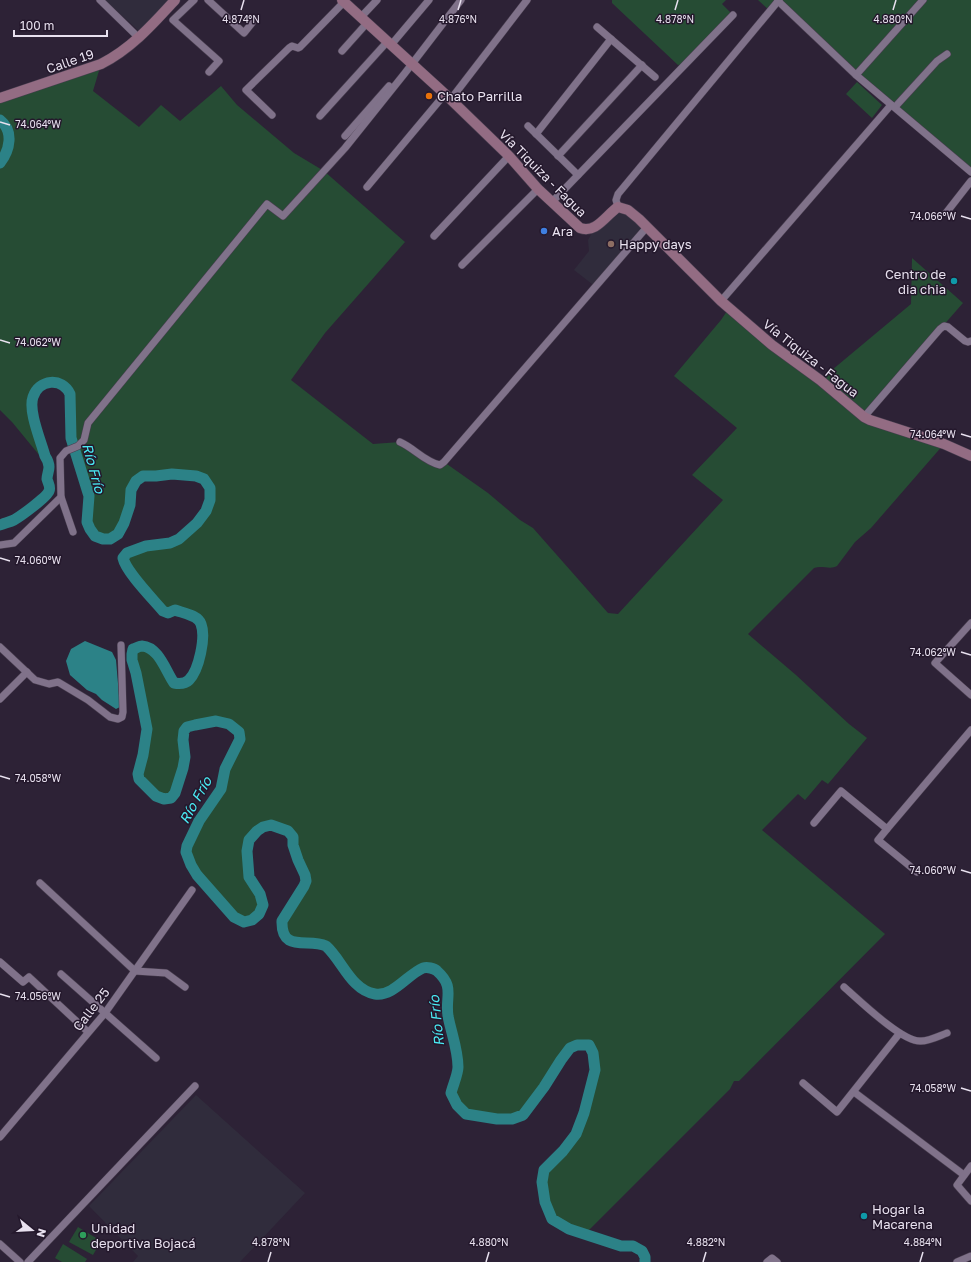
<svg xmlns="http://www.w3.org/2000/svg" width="971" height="1262" viewBox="0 0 971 1262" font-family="'Golos Text',sans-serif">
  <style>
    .education { fill: #302c3c }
    .green { fill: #264c34 }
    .water { fill: #2c8287 }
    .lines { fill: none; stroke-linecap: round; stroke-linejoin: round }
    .river { stroke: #2c8287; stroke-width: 11 }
    .street-casing { stroke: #483e4f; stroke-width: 8 }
    .secondary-casing { stroke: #483e4f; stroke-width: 11 }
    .street { stroke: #80728a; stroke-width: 7 }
    .secondary { stroke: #936c83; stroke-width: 10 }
    .ticks { fill: none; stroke: #e8e1ef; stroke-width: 1.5 }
    .food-dot { fill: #e8710a; stroke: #24182c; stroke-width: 1.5 }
    .shop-dot { fill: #3f7fe0; stroke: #24182c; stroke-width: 1.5 }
    .education-dot { fill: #8d6e63; stroke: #24182c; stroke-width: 1.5 }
    .culture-dot { fill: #0f9aa8; stroke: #24182c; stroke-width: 1.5 }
    .leisure-dot { fill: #2e9e5b; stroke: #24182c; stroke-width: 1.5 }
    .labels { text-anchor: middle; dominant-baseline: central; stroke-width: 3; stroke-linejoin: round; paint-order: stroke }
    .street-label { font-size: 13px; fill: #e8e1ef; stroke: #24182c }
    .poi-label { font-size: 13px; fill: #e8e1ef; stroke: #24182c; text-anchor: start }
    .water-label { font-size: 14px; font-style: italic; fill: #4aebf4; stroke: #24182c }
    .ticks-label { font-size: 10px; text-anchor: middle; fill: #e8e1ef; stroke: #24182c; stroke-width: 3; stroke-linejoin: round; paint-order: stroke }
  </style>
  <rect width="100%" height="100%" fill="#2d2236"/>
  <g class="education">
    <path d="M105,0H169L139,31Z"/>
    <path d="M618,207L647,227L596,287L574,270L589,251L588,240L595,227Z"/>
    <path d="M196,1095L305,1193L240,1262H133L138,1256L89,1206Z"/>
  </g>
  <g class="green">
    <path d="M612,0H726L722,4L733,15L687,63L678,65L612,3Z"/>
    <path d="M758,0H971V172L778,1L770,11Z"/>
    <path d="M101,64L93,91L139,127L161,105L180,121L221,86L237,105L294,153L324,171L405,242L325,333L291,380L373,444L400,442L434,464L444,462L488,493L520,520L533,528L608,613L618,614L723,500L692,475L737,428L674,376L721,320L729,308L820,380L911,304L912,258L963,303L864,416L944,444L871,528L855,542L837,566C830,570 822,565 814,568L748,634L796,675L849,724L867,738L828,784L822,780L805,800L798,794L762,830L872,923L885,934L739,1081H734L730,1089L585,1234L569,1229L552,1219L545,1202L542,1182L544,1170L563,1151L576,1134L584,1113L595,1070L593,1053L589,1046C583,1045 576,1044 571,1048C558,1056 543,1090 532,1104C529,1107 526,1113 522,1116C512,1122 497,1119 486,1118C464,1116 461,1113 451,1093C453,1085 458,1074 458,1067C458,1050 451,1032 448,1016C445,996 455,987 437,971C434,968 427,967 423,968C408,974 393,997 375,994C351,990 342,960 326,946C308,938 281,953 282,921L304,886L306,881L305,875L298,860L293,845V837L288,831L271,825L263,827L257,831L249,840L247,851L249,877L260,894L263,905L259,914L252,920L244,922L234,917L197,875L191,865L186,852L187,846L199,821L221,789L225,769L240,739L239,732L229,724L216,721L195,725L187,727L184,731L183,740L185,757L183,768L175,793L171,798L164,799L156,796L139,779L138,774L143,755L147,729L136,673L132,660V654L133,649C136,648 140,646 142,646C159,647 166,672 174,683C180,684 185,684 189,680C199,670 206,637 201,624C198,615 183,613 175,610L168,613L163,611C153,599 126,572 123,558L127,553L146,546L170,543L179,539L197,523L206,511L210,500V488L204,479L196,476L172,474L156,476H143L136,481L131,490L130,505L124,523L118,534L110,539H103L95,536L90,529L87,522L89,496L71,438L70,394C66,388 62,382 53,382C50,382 45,384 42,386C38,389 34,393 32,398C28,413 44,451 49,467L12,422L0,410V98Z"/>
    <path d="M857,82L882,105L872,118L846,94Z"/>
    <path d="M78,1227L101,1241L93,1255L69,1242Z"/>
    <path d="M63,1244L87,1259L85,1262H62L55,1258Z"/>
  </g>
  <path class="water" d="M85,641L112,652L116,660L120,707L116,709L102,700L96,694L87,690L70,675L66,661L71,649Z"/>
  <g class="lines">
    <g class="river">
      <path d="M0,120C14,131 10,150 0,163"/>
      <path d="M0,525C5,523 10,522 14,520C21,516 47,497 49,491C51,487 48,483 47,479C47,475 49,471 49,467C49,464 47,459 45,456C41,441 28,411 33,397C39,379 62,377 70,394L71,438L89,496L87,522L90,529L95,536L103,539H110L118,534L124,523L130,505L131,490L136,481L143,476H156L172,474L196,476L204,479L210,488V500L206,511L197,523L179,539L170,543L146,546L127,553L123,558C126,572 153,599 163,611L168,613L175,610C183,613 198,615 201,624C206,637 199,670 189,680C185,684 180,684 174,683C166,672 159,647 142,646C140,646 136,648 133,649L132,654V660L136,673L147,729L143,755L138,774L139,779L156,796L164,799L171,798L175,793L183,768L185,757L183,740L184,731L187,727L195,725L216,721L229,724L239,732L240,739L225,769L221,789L199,821L187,846L186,852L191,865L197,875L234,917L244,922L252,920L259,914L263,905L260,894L249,877L247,851L249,840L257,831L263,827L271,825L288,831L293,837V845L298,860L305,875L306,881L304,886L282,921C281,953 308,938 326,946C342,960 351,990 375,994C393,997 408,974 423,968C427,967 434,968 437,971C455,987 445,996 448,1016C451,1032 458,1050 458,1067C458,1074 453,1085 451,1093L457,1105L466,1114L497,1119H512L523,1115L544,1087L561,1060L570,1048L577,1045H589L593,1053L595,1070L584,1113L576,1134L563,1151L544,1170L542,1182L545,1202L552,1219L569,1229L621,1246H633L642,1251L645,1257V1262"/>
    </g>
    <defs>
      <g id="street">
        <path d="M100,0L139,38"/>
        <path d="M194,0L173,20L219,61L209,72"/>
        <path d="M208,0L244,33L252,23"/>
        <path d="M778,1L856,75L971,172"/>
        <path d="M361,17L377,0"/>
        <path d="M597,27L655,77"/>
        <path d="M391,45L429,0"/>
        <path d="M342,51L367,23"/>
        <path d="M856,75L923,0"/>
        <path d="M451,99L527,0"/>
        <path d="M895,107L937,61L947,54"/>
        <path d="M272,115L246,90L289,48L292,46L298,48L300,47L344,2"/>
        <path d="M320,116L387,42"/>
        <path d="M528,126L578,175"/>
        <path d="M536,134L611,39"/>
        <path d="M345,136L389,86"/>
        <path d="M558,156L642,65"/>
        <path d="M367,187L445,94"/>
        <path d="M552,202L733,15"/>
        <path d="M618,207L616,200L618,194L779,0"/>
        <path d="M946,213L971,181"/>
        <path d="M434,236L509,156"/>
        <path d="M462,265L538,189"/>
        <path d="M721,301L891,105"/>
        <path d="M864,417L940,329L944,326L948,327L965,341L968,342L971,341"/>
        <path d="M400,442C414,448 425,462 440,465L444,462L647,227"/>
        <path d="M61,497L73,532"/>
        <path d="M0,545L14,543L61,497L60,458L66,451L78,446L84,440L88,423L267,204L283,216L345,148L405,73L461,0"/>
        <path d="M971,623L935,663L971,695"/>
        <path d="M0,647L35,680L49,684L58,682L88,700L110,717L118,719L122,717L123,712L121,645"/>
        <path d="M0,699L27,672"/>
        <path d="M814,823L841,791L887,829L971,730"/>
        <path d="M887,829L878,840L917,872"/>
        <path d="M40,883L135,971L166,973L185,987"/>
        <path d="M0,962L23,982L29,977L88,1032"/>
        <path d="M61,974L156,1058"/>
        <path d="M844,987C859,1000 903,1043 921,1041C929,1041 939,1036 947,1033"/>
        <path d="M803,1083L837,1112L899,1034"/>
        <path d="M854,1092L964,1175"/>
        <path d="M0,1137L105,1013L192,890"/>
        <path d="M971,1166L957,1185L971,1201"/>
        <path d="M0,1244L20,1262"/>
        <path d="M28,1262L195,1086"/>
        <path d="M767,1262L772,1258L777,1262"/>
        <path d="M957,1262L971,1256"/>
      </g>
      <g id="secondary">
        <path d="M342,0L445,94L509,156L538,189L580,228C596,234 606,215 618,207L628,210L639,219L721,301L772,345L820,380L864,417L870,420L944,444L971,456"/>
        <path d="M0,98L101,64C131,49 153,24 175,0"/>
      </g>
    </defs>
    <use href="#street" class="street-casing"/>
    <use href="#secondary" class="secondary-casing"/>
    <use href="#street" class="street"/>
    <use href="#secondary" class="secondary"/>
  </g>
  <path class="ticks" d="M241,10L244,0M458,10L461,0M675,10L678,0M893,10L896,0M0,122L10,125M961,216L971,219M0,340L10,343M961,434L971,437M0,558L10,561M961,652L971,655M0,776L10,779M961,870L971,873M0,994L10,997M961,1088L971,1091M268,1262L271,1252M486,1262L489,1252M703,1262L706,1252M920,1262L923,1252"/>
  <circle class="food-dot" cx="429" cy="96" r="4"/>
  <circle class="shop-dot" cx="544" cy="231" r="4"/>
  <circle class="education-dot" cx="611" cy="244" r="4"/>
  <g class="culture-dot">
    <circle cx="954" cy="281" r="4"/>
    <circle cx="864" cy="1216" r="4"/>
  </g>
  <circle class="leisure-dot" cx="83" cy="1235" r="4"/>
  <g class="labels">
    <g class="street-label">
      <text transform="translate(70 61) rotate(-19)">Calle 19</text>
      <text transform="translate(543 173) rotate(45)">Vía Tiquiza - Fagua</text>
      <text transform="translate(811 358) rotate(38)">Vía Tiquiza - Fagua</text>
      <text transform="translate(91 1009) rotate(-52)">Calle 25</text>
    </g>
    <g class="poi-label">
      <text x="437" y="96">Chato Parrilla</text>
      <text x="552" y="231">Ara</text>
      <text x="619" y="244">Happy days</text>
      <text x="946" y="274" text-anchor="end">Centro de<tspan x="946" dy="15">dia chia</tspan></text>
      <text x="872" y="1209">Hogar la<tspan x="872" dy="15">Macarena</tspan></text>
      <text x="91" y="1228">Unidad<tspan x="91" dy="15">deportiva Bojacá</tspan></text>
    </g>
    <g class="water-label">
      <text transform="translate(94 468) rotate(75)">Río Frío</text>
      <text transform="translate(195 800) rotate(-61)">Río Frío</text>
      <text transform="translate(436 1021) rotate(-96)">Río Frío</text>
    </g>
  </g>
  <g class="ticks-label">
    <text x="241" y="23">4.874°N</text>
    <text x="458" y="23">4.876°N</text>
    <text x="675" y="23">4.878°N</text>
    <text x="893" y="23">4.880°N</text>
    <text x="38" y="128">74.064°W</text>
    <text x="933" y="220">74.066°W</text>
    <text x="38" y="346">74.062°W</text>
    <text x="933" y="438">74.064°W</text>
    <text x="38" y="564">74.060°W</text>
    <text x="933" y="656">74.062°W</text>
    <text x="38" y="782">74.058°W</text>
    <text x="933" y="874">74.060°W</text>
    <text x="38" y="1000">74.056°W</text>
    <text x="933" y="1092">74.058°W</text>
    <text x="271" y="1246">4.878°N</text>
    <text x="489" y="1246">4.880°N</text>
    <text x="706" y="1246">4.882°N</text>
    <text x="923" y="1246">4.884°N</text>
  </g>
  <g transform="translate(32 1230) rotate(108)" stroke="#24182c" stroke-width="3" paint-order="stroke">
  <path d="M0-3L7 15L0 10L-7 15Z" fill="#e8e1ef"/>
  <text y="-6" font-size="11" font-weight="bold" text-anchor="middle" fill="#e8e1ef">N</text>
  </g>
  <path d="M14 30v6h93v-6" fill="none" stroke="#e8e1ef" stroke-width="2"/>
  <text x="20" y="30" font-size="12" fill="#e8e1ef" stroke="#24182c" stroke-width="3" paint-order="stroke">100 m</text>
</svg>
